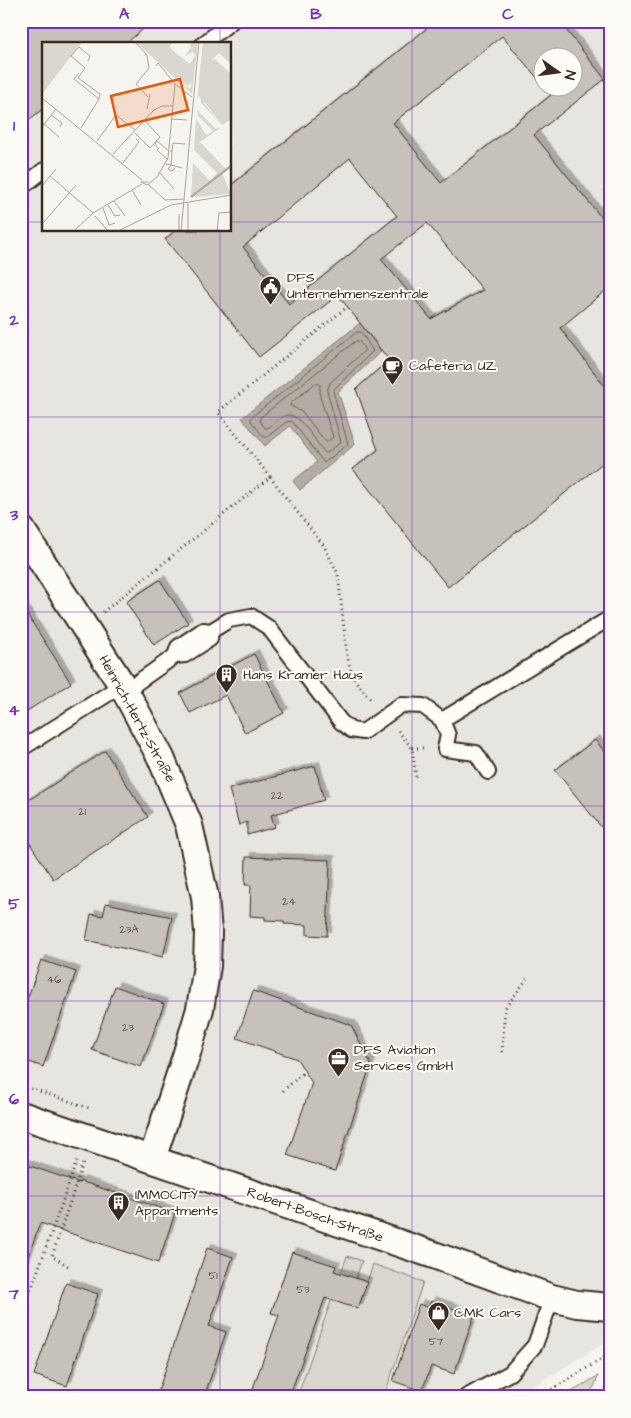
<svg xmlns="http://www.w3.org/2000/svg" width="631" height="1418" viewBox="0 0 631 1418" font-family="'Architects Daughter',sans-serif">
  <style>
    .built { fill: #e7e5df; fill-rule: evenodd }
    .green { fill: #dad6d0; stroke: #8a8077 }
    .water { fill: #b4aca4; stroke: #84786e }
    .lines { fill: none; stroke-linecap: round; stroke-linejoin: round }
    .shore { stroke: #6b5e54; stroke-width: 1 }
    .building { fill: #c7c1bb; stroke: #3b2a1e; fill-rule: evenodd; filter: url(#shadow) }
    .service-casing { stroke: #3b2a1e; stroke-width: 18 }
    .minor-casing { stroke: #3b2a1e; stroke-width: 30 }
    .path { stroke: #3b2a1e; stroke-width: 3; stroke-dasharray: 1 4; stroke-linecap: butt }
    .service { stroke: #fdfcf7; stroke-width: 14 }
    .minor { stroke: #fdfcf7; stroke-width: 26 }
    .grid { fill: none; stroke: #7b2cbf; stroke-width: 1; stroke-opacity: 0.55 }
    .labels { text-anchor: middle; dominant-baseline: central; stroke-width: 4; stroke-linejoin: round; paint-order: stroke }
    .number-label { font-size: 11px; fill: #5e5045 }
    .poi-label { font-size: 14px; fill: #3b2a1e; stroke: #fdfcf7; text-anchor: start }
    .street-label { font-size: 14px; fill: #3b2a1e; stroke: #fdfcf7 }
    .inset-river { fill: none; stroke: #b4aca4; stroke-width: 2.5 }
    .inset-road { fill: none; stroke: #aba39b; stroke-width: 1 }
    .view { fill: #e8590c; fill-opacity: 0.15; stroke: #e8590c; stroke-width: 2.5 }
    .inset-edge { fill: none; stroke: #3b2a1e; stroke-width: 2.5 }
    .neatline { fill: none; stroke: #7b2cbf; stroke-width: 2 }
    .grid-label { font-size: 16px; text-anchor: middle; font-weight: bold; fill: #7b2cbf }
  </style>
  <defs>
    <filter id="shadow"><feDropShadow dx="4.5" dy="-4.5" stdDeviation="0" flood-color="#0004"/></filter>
  </defs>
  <rect width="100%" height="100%" fill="#f5f4ee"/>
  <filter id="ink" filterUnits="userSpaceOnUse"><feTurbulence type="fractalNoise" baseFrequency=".02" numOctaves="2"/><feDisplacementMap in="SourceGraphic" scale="10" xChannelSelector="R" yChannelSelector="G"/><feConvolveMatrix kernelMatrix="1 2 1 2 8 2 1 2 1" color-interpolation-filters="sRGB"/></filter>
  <g filter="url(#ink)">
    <path class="built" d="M21,21H610V1340L515,1397H21ZM44,44H230V230H44ZM544,58H574V88H544Z"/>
    <g class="green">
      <path d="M347,1256L362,1261L356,1278L367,1282L373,1264L423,1282L384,1397H297Z"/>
      <path d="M598,1376C591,1399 586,1397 563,1397Z"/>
    </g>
    <path class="water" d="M360,323L381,351L338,392L355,444L300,490L293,481L317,462L290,426L265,446L242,418Z"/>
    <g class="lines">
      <g class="shore">
        <path d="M357,332H361L373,351L335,388L333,391L348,444L324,463L292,421L286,422L267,437H264L251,421V418Z"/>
        <path d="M356,341H359L365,350L330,383L327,391L341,442L327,453H325C317,444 300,413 287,415C280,416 274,424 268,428H265L260,421V418Z"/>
        <path d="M316,383L320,384V397L333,437L327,442L325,441L303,413L290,405L291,403Z"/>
      </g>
    </g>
    <g class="building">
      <path d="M21,21H153L125,44H44V108L21,126Z"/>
      <path d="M436,21H559L605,79L534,135L610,228V287L560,328L610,393V457L448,587L353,469L378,450L356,389L389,360L338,295L259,357L165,239L176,230H230V186ZM502,36L544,86V58H574V88H545L551,95L441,183L393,123ZM350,158L397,216L289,304L243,247ZM427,223L483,290L431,319L381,259Z"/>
      <path d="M160,580L188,623L154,645L126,602Z"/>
      <path d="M21,605L71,683L21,715Z"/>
      <path d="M254,654L284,713L245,733L226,695L190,713L180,693Z"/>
      <path d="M595,740L610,758V838L555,770Z"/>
      <path d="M105,751L148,817L53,879L21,830V805Z"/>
      <path d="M315,766L324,800L271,815L275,827L247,835V822L239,825L229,789Z"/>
      <path d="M246,857L330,860L327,936L307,935V925L284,924V921L265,920V917L250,916L251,885H245Z"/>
      <path d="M106,903L172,917L163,957L86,940L91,914L103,916Z"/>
      <path d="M41,960L76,972L43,1067L21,1059V1017Z"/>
      <path d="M115,986L164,1004L141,1067L92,1050Z"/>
      <path d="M253,991L351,1025L371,1064L335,1171L287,1155L312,1083L297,1059L237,1038Z"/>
      <path d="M21,1163L80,1183V1181L175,1213L158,1263L40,1223L24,1268H21Z"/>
      <path d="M207,1248L233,1257L209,1326L226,1332L204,1397H156Z"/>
      <path d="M292,1252L336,1266L334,1271L367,1282L358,1309L325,1298L289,1397H270L252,1391L279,1315L271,1313Z"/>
      <path d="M66,1283L98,1294L67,1386L34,1375Z"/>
      <path d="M431,1301L474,1316L454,1374L431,1366L422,1391L393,1381L419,1304L429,1308Z"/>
    </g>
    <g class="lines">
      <defs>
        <g id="service">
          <path d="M203,44L232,21"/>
          <path d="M21,188L44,170"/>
          <path d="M175,656L178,647L203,630L211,631L229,620L251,616L269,628L341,722L351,730L363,732L401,705L423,706L442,720L448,735L445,749L476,753L488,772"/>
          <path d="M125,691L175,656L185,655L210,639L211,631"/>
          <path d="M442,720L610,618"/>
          <path d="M21,749L122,685"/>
          <path d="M466,1397L510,1373L535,1345L552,1298"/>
        </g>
        <g id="minor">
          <path d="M21,529L122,685L161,758L189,825L205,897L208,932L207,966L200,1009L186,1056L152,1159"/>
          <path d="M21,1115L431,1254L552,1298L577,1304L610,1307"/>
        </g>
      </defs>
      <use href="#service" class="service-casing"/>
      <use href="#minor" class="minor-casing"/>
      <g class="path">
        <path d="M602,216L610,162"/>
        <path d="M602,216L610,209"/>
        <path d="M270,477L324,546L338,574L347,656L353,678L372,701"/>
        <path d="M103,612L270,477L218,412L347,307"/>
        <path d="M398,731L412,748L416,777"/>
        <path d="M412,748H427"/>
        <path d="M502,1052L505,1008L527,979"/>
        <path d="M21,1085L89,1108"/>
        <path d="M283,1091L305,1071"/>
        <path d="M68,1266L52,1256L83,1163"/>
        <path d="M21,1318L77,1161"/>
        <path d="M539,1397L610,1354"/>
        <path d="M599,1397L610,1385"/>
      </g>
      <use href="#service" class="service"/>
      <use href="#minor" class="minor"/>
    </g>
  </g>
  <path class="grid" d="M220,21V44M412,21V1397M21,222H44M230,222H610M220,230V1397M21,417H610M21,612H610M21,806H610M21,1001H610M21,1196H610"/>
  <defs>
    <symbol id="civic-pin" viewBox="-11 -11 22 30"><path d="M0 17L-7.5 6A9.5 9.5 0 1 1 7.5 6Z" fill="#3b2a1e" stroke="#fdfcf7"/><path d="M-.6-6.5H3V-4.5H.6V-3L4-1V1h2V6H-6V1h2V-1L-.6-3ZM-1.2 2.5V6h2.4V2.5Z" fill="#fff"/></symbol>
    <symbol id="cafe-pin" viewBox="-11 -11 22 30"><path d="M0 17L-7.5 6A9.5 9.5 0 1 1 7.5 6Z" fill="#3b2a1e" stroke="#fdfcf7"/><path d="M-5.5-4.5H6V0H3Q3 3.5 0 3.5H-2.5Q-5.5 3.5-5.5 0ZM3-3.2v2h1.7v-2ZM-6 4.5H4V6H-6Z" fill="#fff"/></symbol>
    <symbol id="building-pin" viewBox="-11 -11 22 30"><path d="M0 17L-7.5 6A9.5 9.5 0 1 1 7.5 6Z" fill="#3b2a1e" stroke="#fdfcf7"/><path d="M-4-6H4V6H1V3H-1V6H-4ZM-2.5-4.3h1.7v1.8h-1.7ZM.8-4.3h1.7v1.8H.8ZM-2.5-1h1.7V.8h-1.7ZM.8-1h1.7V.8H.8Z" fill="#fff"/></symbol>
    <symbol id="office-pin" viewBox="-11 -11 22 30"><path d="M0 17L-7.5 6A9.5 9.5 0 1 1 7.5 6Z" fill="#3b2a1e" stroke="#fdfcf7"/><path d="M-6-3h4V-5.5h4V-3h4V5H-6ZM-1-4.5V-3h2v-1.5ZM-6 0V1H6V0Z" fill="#fff"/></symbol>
    <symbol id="shop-pin" viewBox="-11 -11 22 30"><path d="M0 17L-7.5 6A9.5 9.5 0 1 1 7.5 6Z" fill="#3b2a1e" stroke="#fdfcf7"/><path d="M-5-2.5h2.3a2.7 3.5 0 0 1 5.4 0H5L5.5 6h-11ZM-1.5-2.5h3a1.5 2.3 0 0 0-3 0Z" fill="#fff"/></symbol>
  </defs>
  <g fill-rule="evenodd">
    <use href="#civic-pin" x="258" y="274" width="25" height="34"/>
    <use href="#cafe-pin" x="380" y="354" width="25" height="34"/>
    <use href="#building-pin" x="214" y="662" width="25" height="34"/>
    <use href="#office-pin" x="326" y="1046" width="25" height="34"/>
    <use href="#building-pin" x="106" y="1190" width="25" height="34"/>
    <use href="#shop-pin" x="426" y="1300" width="25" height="34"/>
  </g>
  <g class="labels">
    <g class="number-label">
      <text x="277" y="795">22</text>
      <text x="82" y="811">21</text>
      <text x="289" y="901">24</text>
      <text x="129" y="929">23A</text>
      <text x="54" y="979">46</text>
      <text x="128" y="1027">23</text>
      <text x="213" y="1275">51</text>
      <text x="303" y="1289">53</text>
      <text x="436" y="1341">57</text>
    </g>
    <g class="poi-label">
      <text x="287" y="278">DFS<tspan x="287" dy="16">Unternehmenszentrale</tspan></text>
      <text x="409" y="366">Cafeteria UZ</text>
      <text x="243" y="675">Hans Kramer Haus</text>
      <text x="354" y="1050">DFS Aviation<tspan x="354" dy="16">Services GmbH</tspan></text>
      <text x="135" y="1195">IMMOCITY<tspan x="135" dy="16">Appartments</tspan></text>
      <text x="454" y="1313">CMK Cars</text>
    </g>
    <g class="street-label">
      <text transform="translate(137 719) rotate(61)">Heinrich-Hertz-Straße</text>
      <text transform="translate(315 1215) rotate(19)">Robert-Bosch-Straße</text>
    </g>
  </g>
  <g transform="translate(42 42)">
    <rect width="189" height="189" fill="#f5f4ee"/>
    <path d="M0,0H40L0,52ZM94,0H131L128,4L130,8L148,22L153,14L151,10L143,14L149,5L147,0H156L150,52L137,39L148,47L150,40L146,44L133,36ZM161,0H189V22L177,11L169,19L173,17L189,32V78L180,83L163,61L161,60L177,80L159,61V58L157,54L155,58ZM155,68L174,87L180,85L158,100L183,126L189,125L149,155L151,121L168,139L175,131L152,108L154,76L164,93L171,89L156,74ZM180,131L189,152L153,155V154Z" fill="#dad6d0"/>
    <path class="inset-river" d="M149,155L189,124"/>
    <path class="inset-road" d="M93,0L105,13L107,26L94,42L106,55M46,19L48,14L37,5L29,14L43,26L36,36L58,52L57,57M37,31L32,37L57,57L39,86M133,42L150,55M0,56L100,138M105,67L108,52M9,73L20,81L18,85M130,77L145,78M0,80L17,95M0,85L14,67M93,91L108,106L118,95L102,78M55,99L74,73L93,88M116,106L113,102L115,99L127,109M115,108L117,106L115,108L126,118M130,109L131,101L143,102M71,112L112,68L120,64H131M81,121L97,100L94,97M124,122L129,123L130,109H128M133,126L130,129L126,127L129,123L140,126M118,131L132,147M8,134L51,171M106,140H99L105,143L115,135L126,116L133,42L116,21L114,24M106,142L123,158L141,157M0,144L14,127M90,148L99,163M72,159L83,174M146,161V189M66,163L73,174L78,173M61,166L67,183L73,181M137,172V189M53,174L66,189M1,181L34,143M32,189L51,171L100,142M76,189L129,163L189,153M139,189L157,0M175,189L177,171L189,170"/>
    <path class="view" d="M138,37L146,68L76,85L69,54Z"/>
    <rect width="189" height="189" class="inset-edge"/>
  </g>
  <rect width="631" height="1418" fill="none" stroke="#fdfcf7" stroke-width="55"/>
  <g transform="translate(558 72) rotate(104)"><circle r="24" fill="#fdfcf7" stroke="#afa8a0"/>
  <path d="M0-4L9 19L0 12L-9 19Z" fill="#3b2a1e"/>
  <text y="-8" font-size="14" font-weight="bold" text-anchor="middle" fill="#3b2a1e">N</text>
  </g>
  <rect x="28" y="28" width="576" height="1362" class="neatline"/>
  <g class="grid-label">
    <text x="124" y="19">A</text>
    <text x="316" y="19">B</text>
    <text x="508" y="19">C</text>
    <text x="14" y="131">1</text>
    <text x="14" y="325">2</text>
    <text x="14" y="520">3</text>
    <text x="14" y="715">4</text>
    <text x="14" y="909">5</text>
    <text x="14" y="1104">6</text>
    <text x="14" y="1299">7</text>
  </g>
</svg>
